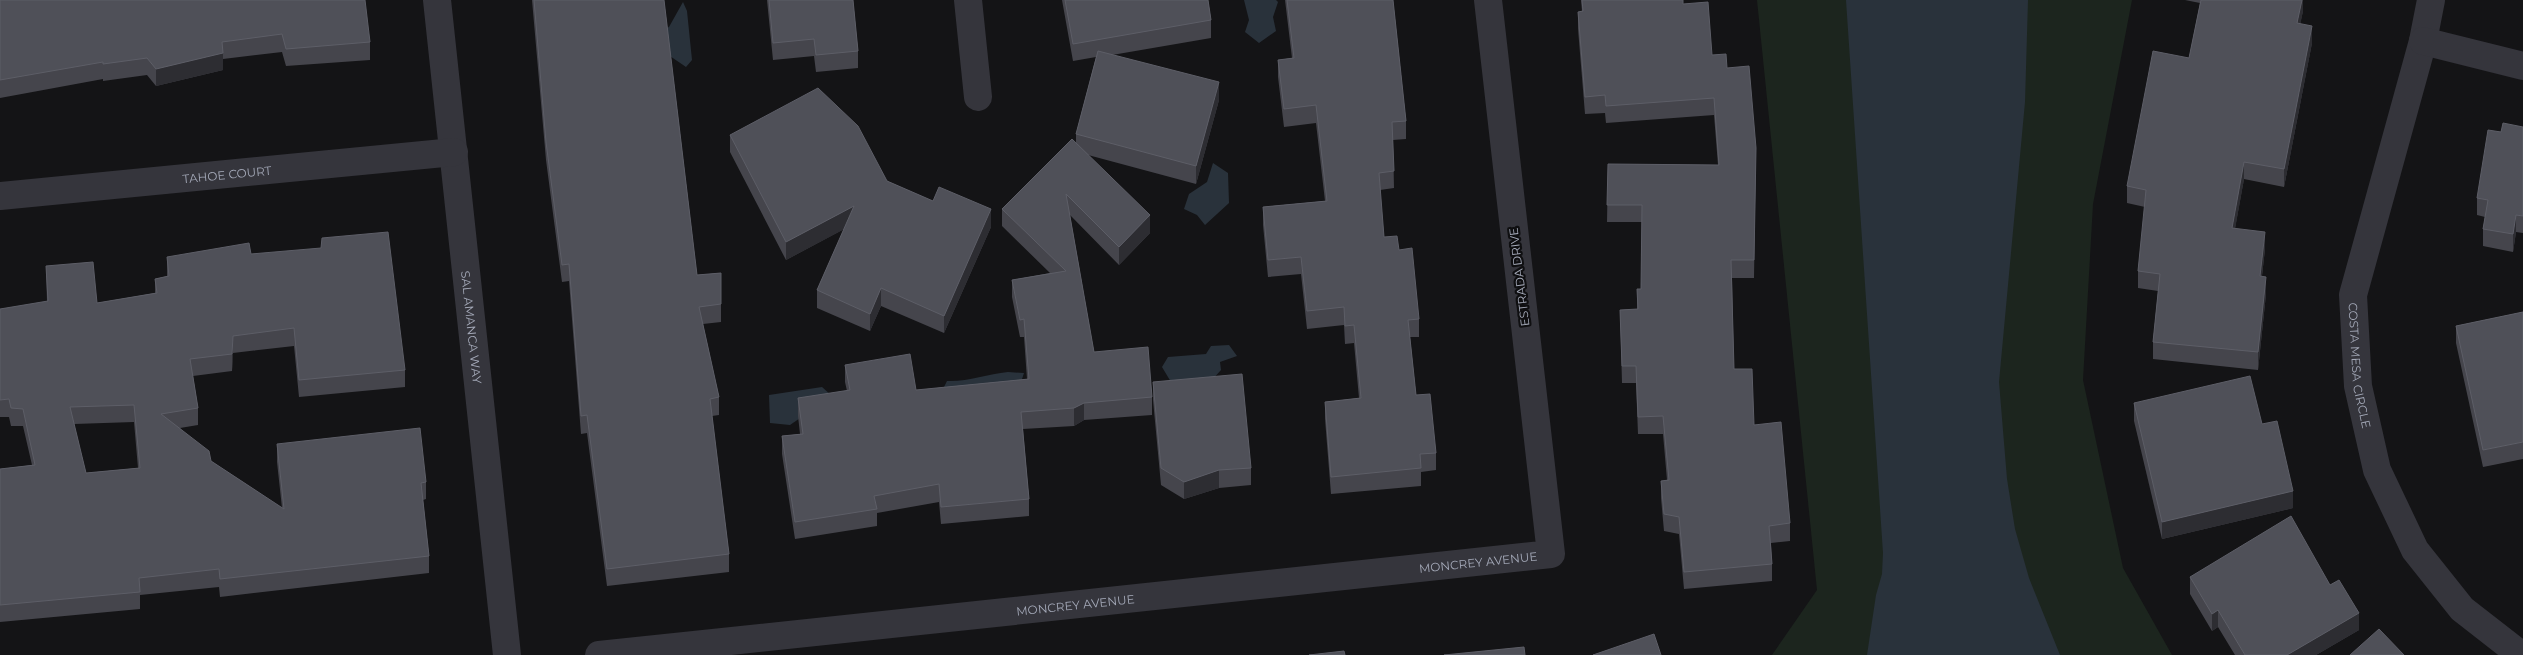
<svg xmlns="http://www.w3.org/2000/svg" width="2523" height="655" viewBox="0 0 2523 655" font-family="Montserrat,sans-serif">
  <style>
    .green { fill: #1c251e }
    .water { fill: #29323b }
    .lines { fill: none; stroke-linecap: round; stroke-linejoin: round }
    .street { stroke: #35353c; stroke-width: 28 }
    .wall { fill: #45454c; fill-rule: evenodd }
    .shaded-wall { fill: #2d2d32 }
    .building { fill: #4f5058; stroke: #5d5e67; fill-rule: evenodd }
    .labels { text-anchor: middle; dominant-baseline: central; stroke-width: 4.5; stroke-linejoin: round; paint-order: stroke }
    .street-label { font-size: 12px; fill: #a4a9b8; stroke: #0f0f11 }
  </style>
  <rect width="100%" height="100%" fill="#141416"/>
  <path class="green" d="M1757,0H2132L2093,204L2083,380L2123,568L2172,655H1772L1817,590Z"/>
  <g class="water">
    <path d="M1244,0H1276L1278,2L1273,17L1276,31L1259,43L1245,32L1249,20Z"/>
    <path d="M1846,0H2028L2025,102L1999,382L2007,479L2015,529L2029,578L2060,655H1867L1876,595L1882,574L1883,553Z"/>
    <path d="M683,2L687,11L692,60L686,67L667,54L658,33L669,27Z"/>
    <path d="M1213,163L1228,173L1229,203L1205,225L1197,215L1184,209L1189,194L1207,182Z"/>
    <path d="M1229,345L1237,356L1220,362L1221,370L1211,381L1171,382L1162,367L1168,357L1206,354L1211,346Z"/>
    <path d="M1008,372L1024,373L1020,385L942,391L947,381C967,382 987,374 1008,372Z"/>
    <path d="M822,387L832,396L790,425L770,423L769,395Z"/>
  </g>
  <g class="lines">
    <g class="street">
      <path id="s1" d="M437,0L507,655"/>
      <path d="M968,0L978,97"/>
      <path id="s2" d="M2431,0L2423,41L2353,295L2358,386L2377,470L2415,550L2462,609L2521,655"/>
      <path d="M2423,41L2523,66"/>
      <path id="s3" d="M0,196L454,152"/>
      <path id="s4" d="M599,655L1551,554L1488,0"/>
    </g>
  </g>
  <g class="wall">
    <path d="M0,0L370,42V60L286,66L282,52L223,59V70L156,86L147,75L103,81V79L0,98Z"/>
    <path d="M532,0H664L697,275L721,273V322L703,324L719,397V415L712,416L729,554V572L607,586L587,433L581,434L569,281L562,282L546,160Z"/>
    <path d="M767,0H853L858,51V68L816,72L814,56L773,60Z"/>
    <path d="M1062,0H1208L1211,20V38L1112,55L1219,100L1196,184L1088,155L1150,233L1119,265L1070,215L1094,352L1152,397V415L1084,420L1074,426L1023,429L1029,499V516L941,524L939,502L877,513V526L795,539L782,454V436L800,434L798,416V398L847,391L845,382V365L916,390L1027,379L1024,337H1020L1012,297V280L1050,273L1002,226V209L1076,143V134L1096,57L1073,61Z"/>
    <path d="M1285,0H1393L1406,121V139L1393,140L1394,188L1380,190L1384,237L1399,250L1419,319V337H1410L1416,395L1436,453V470L1421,472V486L1331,494L1325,419V402L1359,398L1354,343L1345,344L1344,325L1307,329L1301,274L1268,277L1263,225V207L1325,201L1316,123L1284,127L1278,77V60L1292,58Z"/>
    <path d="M1581,0H1683V4L1712,55L1727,68L1756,148L1754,278H1732L1734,369L1790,523V541L1771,543L1772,564V581L1684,589L1679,534L1664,531L1661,498V481L1667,480L1663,434H1638L1636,383H1622L1620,310L1637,309V289H1641L1642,222H1607L1608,164L1718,165L1714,115L1606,123L1605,113L1585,114L1578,29V12L1582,11Z"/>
    <path d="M2185,0H2303V11L2300,24L2312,43L2284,187L2244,179L2235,228L2265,249L2262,276L2266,294L2258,370L2153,359V342L2158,291L2138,288V271L2145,207L2127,203V186L2189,58L2200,3Z"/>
    <path d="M2523,127V233L2516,232L2513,252L2483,246V229L2485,217L2477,215V198L2501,132Z"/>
    <path d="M730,135L887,181L991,227L944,333L881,306L870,331L817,308V290L844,229L786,260L730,152Z"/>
    <path d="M251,254L405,370V387L299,397L294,346L233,353L232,371L193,376L198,408V425L180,428L211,461L282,508L277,462V444L426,482V499L423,500L429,556V573L220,597L219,587L140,595V609L0,622V469L32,465L23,426H11L9,417H0V309L47,302L46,266L97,303L155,293V279L167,276V257ZM134,422L138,468L86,473L74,424Z"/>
    <path d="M2523,312V459L2483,467L2456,343V326Z"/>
    <path d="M1153,382L1251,468V485L1219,488L1184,499L1161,485L1153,400Z"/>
    <path d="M2134,403L2262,424L2293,508L2162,539L2134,421Z"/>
    <path d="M2190,577L2330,585L2359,630L2316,655H2235L2218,627L2212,631L2190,594Z"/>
  </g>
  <g class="shaded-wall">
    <path d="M2302,0H2303V11L2297,41V23Z"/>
    <path d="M2312,26V43L2284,187V169Z"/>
    <path d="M223,53V70L156,86V69Z"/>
    <path d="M1219,82V100L1196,184V166Z"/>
    <path d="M2244,162V179L2232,246V228Z"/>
    <path d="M854,206V224L786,260V242Z"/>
    <path d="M991,209V227L944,333V316Z"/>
    <path d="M1150,215V233L1119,265V247Z"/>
    <path d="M2516,215V232L2513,252V234Z"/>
    <path d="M2265,232V249L2260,293V276Z"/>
    <path d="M2266,277V294L2258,370V352Z"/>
    <path d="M881,288V306L870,331V314Z"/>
    <path d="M233,336V353L232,371V354Z"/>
    <path d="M1084,403V420L1074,426V408Z"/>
    <path d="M1219,470V488L1184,499V482Z"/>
    <path d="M2293,491V508L2162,539V522Z"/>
    <path d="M2218,610V627L2212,631V614Z"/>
    <path d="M2359,613V630L2316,655H2287Z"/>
  </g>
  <g class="building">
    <path d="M0,0H365L370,42L286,49L282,34L222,42L223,53L156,69L147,58L103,64V62L0,80Z"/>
    <path d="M534,0H664L697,275L721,273V304L699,307L719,397L710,399L729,554L607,569L587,415L581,416L569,264L562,265L546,142Z"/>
    <path d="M769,0H853L858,51L816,55L814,39L773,43Z"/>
    <path d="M1065,0H1208L1211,20L1073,44Z"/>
    <path d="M1287,0H1393L1406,121L1392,122L1394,171L1379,173L1384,237L1397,236L1399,250L1412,248L1419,319L1408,320L1416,395L1430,394L1436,453L1420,454L1421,468L1331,477L1325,402L1361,398L1354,325L1345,326L1344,307L1307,311L1301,257L1268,260L1263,207L1327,201L1316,105L1284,109L1278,60L1294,58Z"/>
    <path d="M1582,0H1683V4L1708,2L1712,55L1726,54L1727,68L1749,66L1756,148L1754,260H1731L1734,369H1752L1754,425L1781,422L1790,523L1769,526L1772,564L1684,572L1679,517L1664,514L1661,481L1669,480L1663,416L1638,417L1636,366H1622L1620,310L1638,309L1637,289H1641L1642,205H1607L1608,164L1719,165L1714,98L1606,106L1605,95L1585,97L1578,12L1583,11Z"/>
    <path d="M2201,0H2302L2297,23L2312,26L2284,169L2244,162L2232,228L2265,232L2260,276L2266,277L2258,352L2153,342L2160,274L2138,271L2146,190L2127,186L2153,51L2189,58Z"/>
    <path d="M1098,51L1219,82L1196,166L1076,134Z"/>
    <path d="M818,88L858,126L887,181L933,201L939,187L991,209L944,316L881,288L870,314L817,290L854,206L786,242L730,135Z"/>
    <path d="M2503,123L2523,127V216L2516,215L2513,234L2483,229L2488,200L2477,198L2488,130L2501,132Z"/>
    <path d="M1072,139L1150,215L1119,247L1066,194L1094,352L1148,347L1152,397L1084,403L1074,408L1021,412L1029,499L941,507L939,484L874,496L877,509L795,522L782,436L803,434L798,398L850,390L845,365L910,354L916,390L1029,379L1024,319L1020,320L1012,280L1066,271L1002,209Z"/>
    <path d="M388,232L405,370L299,380L294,328L233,336L232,354L190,359L198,408L161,414L209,451L211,461L284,509L277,444L420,428L426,482L421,483L429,556L220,579L219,569L139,578L140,592L0,605V469L35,465L23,409L11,408L9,399L0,400V309L48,301L46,266L93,262L97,303L157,293L155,279L169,276L167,257L249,243L251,254L321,248L322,238ZM134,405L140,468L86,473L70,407Z"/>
    <path d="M2523,312V442L2483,450L2456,326Z"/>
    <path d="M1242,374L1251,468L1219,470L1184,482L1161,468L1153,382Z"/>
    <path d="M2250,376L2262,424L2277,421L2293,491L2162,522L2134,403Z"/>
    <path d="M2291,516L2330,585L2339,580L2359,613L2287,655H2245L2218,610L2212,614L2190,577Z"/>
    <path d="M2379,629L2404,655H2350Z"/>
    <path d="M1654,634L1661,655H1593Z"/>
    <path d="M1524,647L1525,655H1444Z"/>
    <path d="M1344,651L1345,655H1309Z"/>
  </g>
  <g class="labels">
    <g class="street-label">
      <text stroke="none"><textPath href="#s3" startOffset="228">TAHOE COURT</textPath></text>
      <text transform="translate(1519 277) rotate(-97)">ESTRADA DRIVE</text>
      <text stroke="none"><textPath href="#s1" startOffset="329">SAL AMANCA WAY</textPath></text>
      <text stroke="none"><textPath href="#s2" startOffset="376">COSTA MESA CIRCLE</textPath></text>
      <text stroke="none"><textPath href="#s4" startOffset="884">MONCREY AVENUE</textPath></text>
      <text stroke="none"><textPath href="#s4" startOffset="479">MONCREY AVENUE</textPath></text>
    </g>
  </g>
</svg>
